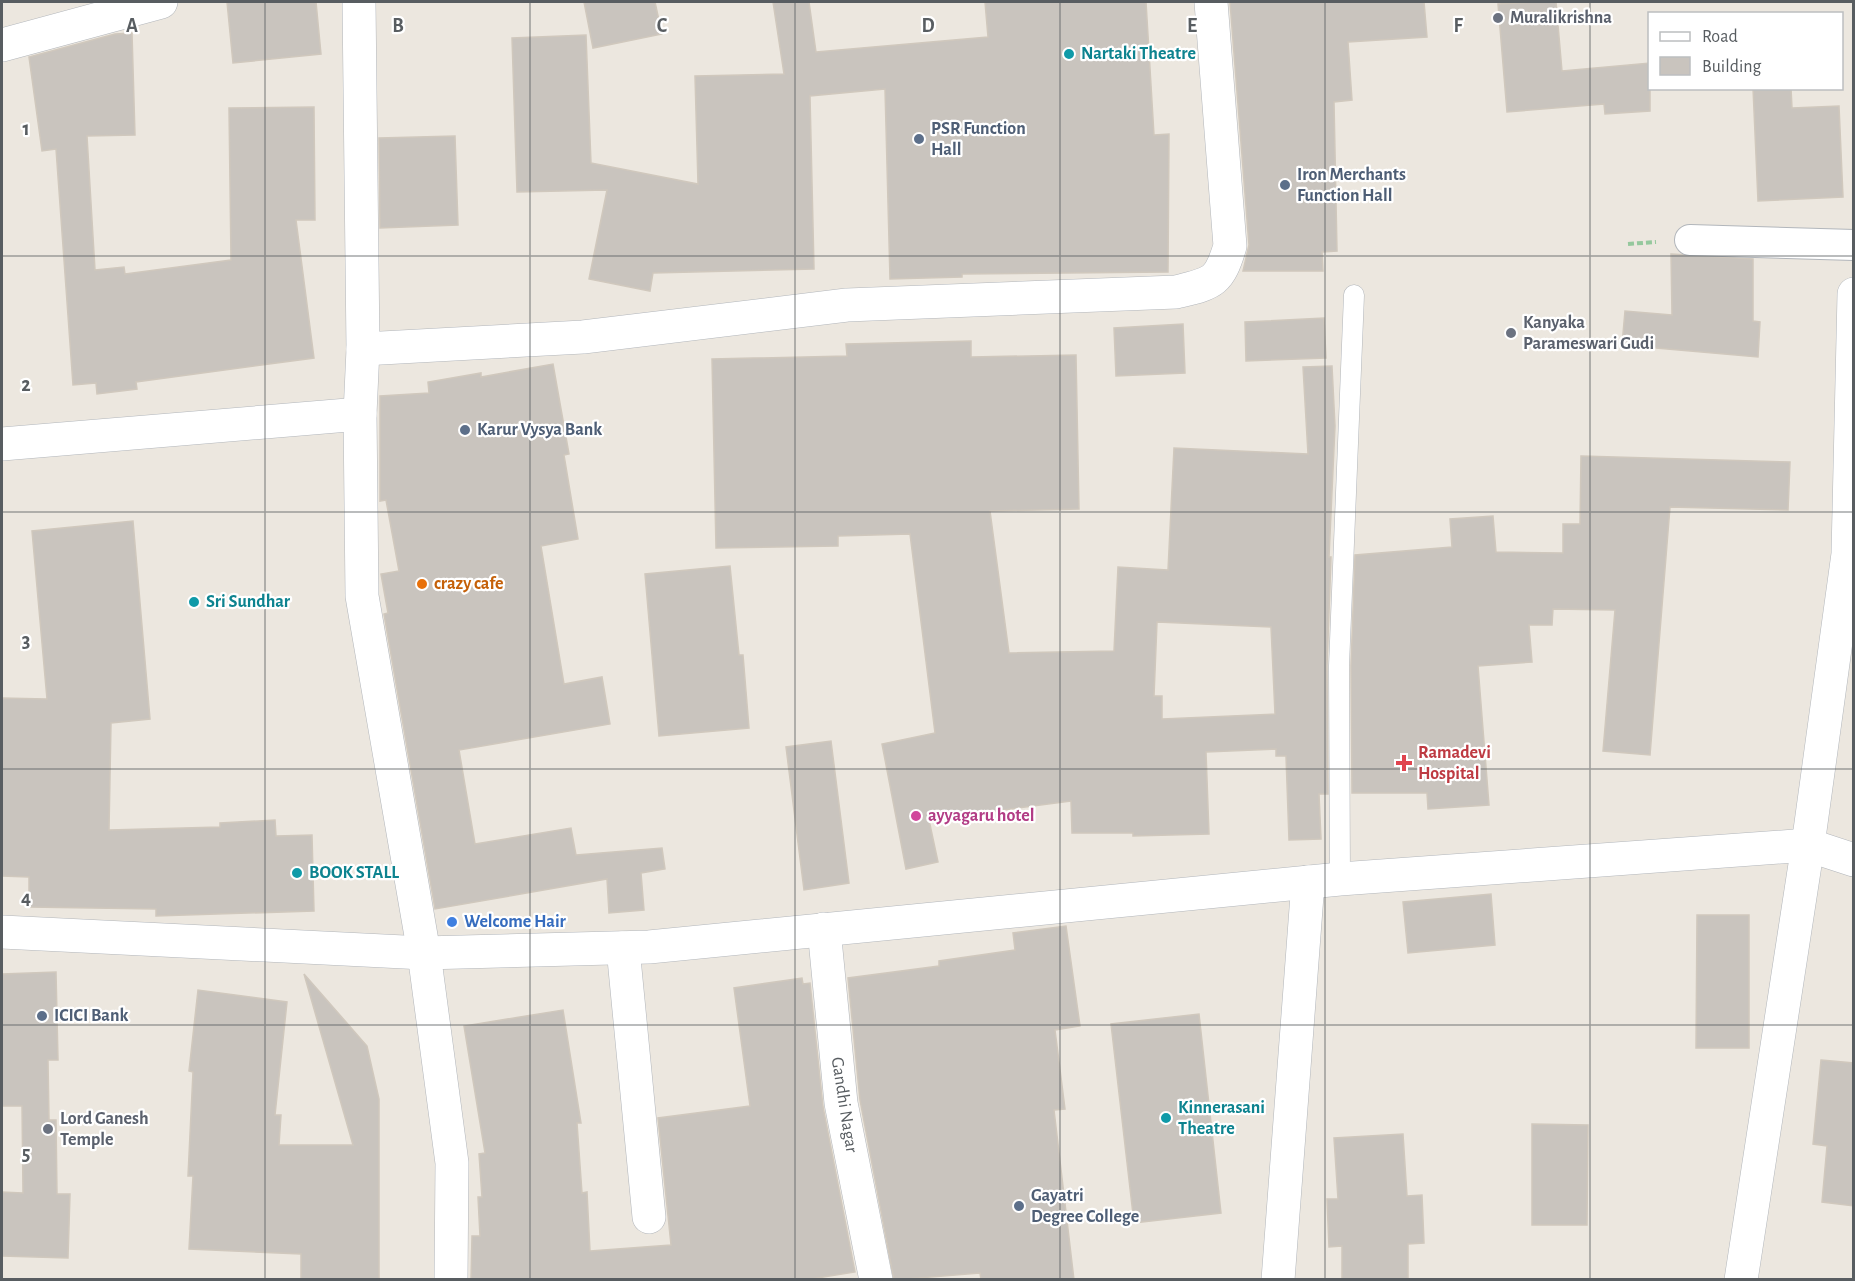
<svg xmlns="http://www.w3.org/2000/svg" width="1855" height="1281" viewBox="0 0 1855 1281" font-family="'Alegreya Sans',sans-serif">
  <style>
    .building { fill: #c9c4be; stroke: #d0c8bd; stroke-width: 1.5; fill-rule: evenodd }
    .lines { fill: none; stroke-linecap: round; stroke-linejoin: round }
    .service-casing { stroke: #b2b6bb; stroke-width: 21 }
    .pedestrian-casing { stroke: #b2b6bb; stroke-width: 32 }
    .minor-casing { stroke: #b2b6bb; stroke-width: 34 }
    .path { stroke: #95c89d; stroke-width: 4; stroke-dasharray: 6 3; stroke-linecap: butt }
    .service { stroke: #fff; stroke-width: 20 }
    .pedestrian { stroke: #fff; stroke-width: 30 }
    .minor { stroke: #fff; stroke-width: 33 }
    .grid { fill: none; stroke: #585d61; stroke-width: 1.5; stroke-opacity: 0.55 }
    .worship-dot { fill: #6b7280; stroke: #fff; stroke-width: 2 }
    .culture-dot { fill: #0f9aa8; stroke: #fff; stroke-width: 2 }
    .service-dot { fill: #5c6f8a; stroke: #fff; stroke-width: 2 }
    .food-dot { fill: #e8710a; stroke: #fff; stroke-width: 2 }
    .health-dot { fill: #e0444e; stroke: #fff; stroke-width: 2 }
    .hotel-dot { fill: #d1479c; stroke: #fff; stroke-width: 2 }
    .shop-dot { fill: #3f7fe0; stroke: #fff; stroke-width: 2 }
    .labels { text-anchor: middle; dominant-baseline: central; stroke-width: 4.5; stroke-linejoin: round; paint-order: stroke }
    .worship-label { font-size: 18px; font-weight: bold; fill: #5b616d; stroke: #fff; text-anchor: start }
    .culture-label { font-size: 18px; font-weight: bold; fill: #0d838f; stroke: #fff; text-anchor: start }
    .service-label { font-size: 18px; font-weight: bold; fill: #4e5e75; stroke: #fff; text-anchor: start }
    .food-label { font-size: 18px; font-weight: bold; fill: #c56008; stroke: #fff; text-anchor: start }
    .health-label { font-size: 18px; font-weight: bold; fill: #be3a42; stroke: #fff; text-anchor: start }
    .hotel-label { font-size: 18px; font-weight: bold; fill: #b23c85; stroke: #fff; text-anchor: start }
    .shop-label { font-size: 18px; font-weight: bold; fill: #366cbe; stroke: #fff; text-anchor: start }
    .street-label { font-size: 18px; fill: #585d61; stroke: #fff }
    .grid-label { font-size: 20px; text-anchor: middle; font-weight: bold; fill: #585d61; stroke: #fff; stroke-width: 4.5; stroke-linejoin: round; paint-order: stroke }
  </style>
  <rect width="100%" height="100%" fill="#ece7df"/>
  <g class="building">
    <path d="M227,2H316L321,54L233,63Z"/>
    <path d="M584,2H655L662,34L593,48Z"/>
    <path d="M773,2H809L816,52L988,37L985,2H1146L1154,135L1169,134L1168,272L962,274V277L890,279L885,89L810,96L814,269L653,273L650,291L589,279L607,190L517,192L512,38L586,35L591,163L698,184L695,76L784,74Z"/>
    <path d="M1230,2H1424L1427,37L1348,42L1352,100L1334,102L1337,251L1322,252L1323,271H1243L1249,245Z"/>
    <path d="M1533,2H1556L1562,71L1650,63V111L1605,114L1604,104L1507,112L1498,4Z"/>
    <path d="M132,33L135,135L87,136L95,270L124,267L125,274L231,260L229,108L314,107L315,220H296L314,358L136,382L137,389L97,394L96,383L73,385L56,149L42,151L29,57L115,34Z"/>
    <path d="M1753,88H1791L1792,108L1839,106L1843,197L1758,201Z"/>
    <path d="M455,136L458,225L380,228L379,138Z"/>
    <path d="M1671,254L1753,259V321L1760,322L1758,357L1622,345L1625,311L1672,315Z"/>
    <path d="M1324,318L1326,358L1246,361L1245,322Z"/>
    <path d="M1183,324L1185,373L1116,376L1114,328Z"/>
    <path d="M971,341V357L1076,355L1079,509L990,511L1009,653L1114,651L1118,567L1168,570L1174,448L1308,454L1303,367L1332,366L1335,426L1329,557H1331L1327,666L1328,794H1319L1321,839L1289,840L1286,756H1276V749L1206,752L1209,834L1133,836V833H1072L1071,801L929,820L938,862L906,869L882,744L935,733L910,534L838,536V546L716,548L712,359L847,356L846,344ZM1157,622L1271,627L1275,714L1162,719V696H1154Z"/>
    <path d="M553,364L569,454L564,455L578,539L541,546L564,684L602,677L610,724L459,750L475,844L571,828L576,855L662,848L665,869L641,873L644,910L609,913L607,879L435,909L384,614L388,613L381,574L399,571L386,500L380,501V396L429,393L428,382L481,373V377Z"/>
    <path d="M1581,456L1790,462L1788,510L1670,507L1650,755L1603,751L1615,610L1553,609L1552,625H1529L1532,662L1478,666L1489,805L1428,809L1427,793H1352L1351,666L1355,555L1452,547L1450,519L1493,516L1496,552L1563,553V524H1580Z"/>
    <path d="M133,521L150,719L111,723L109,830L220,827V823L275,820L276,836L312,835L314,911L156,916V909L29,907V877L2,876V698L47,699L32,531Z"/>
    <path d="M730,566L739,655H743L749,728L659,736L645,574Z"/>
    <path d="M831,741L849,883L804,890L786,747Z"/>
    <path d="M1491,894L1495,945L1408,953L1403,902Z"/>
    <path d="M1697,915H1749V1048H1696Z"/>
    <path d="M1066,926L1080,1026L1055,1030L1065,1109L1054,1110L1074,1280H981L980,1273L894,1280L860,1100L848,978L939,966V961L1015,950L1013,933Z"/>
    <path d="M56,972L58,1060H48L49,1120H56L57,1194H70L68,1258L2,1256V1192L23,1193L22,1106H2V974Z"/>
    <path d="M304,974L367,1046L379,1099V1280H301V1254L189,1249L193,1176H188L193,1072L189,1071L198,990L287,1002L275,1115H281L279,1145H353Z"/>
    <path d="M802,978L803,984L810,983L823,1107L855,1272L805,1280H471L472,1236H480L478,1197H482L479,1154L485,1153L464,1026L563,1010L581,1123H577L582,1193L587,1192L590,1251L671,1245L658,1118L750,1106L734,988Z"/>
    <path d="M1199,1014L1221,1213L1134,1223L1111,1024Z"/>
    <path d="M1821,1060L1854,1063V1206L1822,1202L1827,1146L1813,1144Z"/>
    <path d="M1532,1124L1588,1125L1587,1225H1532Z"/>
    <path d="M1403,1134L1407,1196L1422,1195L1424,1243L1408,1244V1280H1342V1246L1329,1247L1327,1199H1338L1334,1138Z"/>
  </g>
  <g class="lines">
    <defs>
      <path id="service" d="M1340,879L1339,666L1354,295"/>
      <path id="pedestrian" d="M1690,240L1854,245"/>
      <g id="minor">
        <path d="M359,2L363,349L360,414L362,596L424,953L452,1163L451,1280"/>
        <path d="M2,45L161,2"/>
        <path d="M363,349L583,337L847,305L1176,292C1213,283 1219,283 1230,246L1211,2"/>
        <path d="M2,444L360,414"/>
        <path d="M824,929L841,1103L876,1280"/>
        <path d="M2,932L424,953L649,947L1340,879L1808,845L1854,860"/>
        <path d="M623,948L649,1217"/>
        <path d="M1278,1280L1308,882"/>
        <path d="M1741,1280L1808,845L1848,554L1854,294"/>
      </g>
    </defs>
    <use href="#service" class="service-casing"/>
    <use href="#pedestrian" class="pedestrian-casing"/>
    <use href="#minor" class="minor-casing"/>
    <path class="path" d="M1628,244L1656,242"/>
    <use href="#service" class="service"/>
    <use href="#pedestrian" class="pedestrian"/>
    <use href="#minor" class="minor"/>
  </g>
  <path class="grid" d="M265,2V1280M530,2V1280M795,2V1280M1060,2V1280M1325,2V1280M1590,2V1280M2,256H1854M2,512H1854M2,769H1854M2,1025H1854"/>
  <g class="worship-dot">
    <circle cx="1498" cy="18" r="6"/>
    <circle cx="1511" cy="333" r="6"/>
    <circle cx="48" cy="1129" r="6"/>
  </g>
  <g class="culture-dot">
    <circle cx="1069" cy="54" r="6"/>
    <circle cx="194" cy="602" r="6"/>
    <circle cx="297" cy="873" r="6"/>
    <circle cx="1166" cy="1118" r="6"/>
  </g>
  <g class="service-dot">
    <circle cx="919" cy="139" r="6"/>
    <circle cx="1285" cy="185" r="6"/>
    <circle cx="465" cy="430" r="6"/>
    <circle cx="42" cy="1016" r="6"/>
    <circle cx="1019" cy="1206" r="6"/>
  </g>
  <circle class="food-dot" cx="422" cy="584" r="6"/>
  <path class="health-dot" d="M1401 754h6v6h6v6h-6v6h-6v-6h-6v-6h6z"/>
  <circle class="hotel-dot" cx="916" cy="816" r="6"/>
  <circle class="shop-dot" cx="452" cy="922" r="6"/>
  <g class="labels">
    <g class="worship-label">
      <text x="1510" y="18">Muralikrishna</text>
      <text x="1523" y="323">Kanyaka<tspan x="1523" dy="21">Parameswari Gudi</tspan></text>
      <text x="60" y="1119">Lord Ganesh<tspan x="60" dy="21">Temple</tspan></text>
    </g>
    <g class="culture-label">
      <text x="1081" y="54">Nartaki Theatre</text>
      <text x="206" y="602">Sri Sundhar</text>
      <text x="309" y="873">BOOK STALL</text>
      <text x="1178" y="1108">Kinnerasani<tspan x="1178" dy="21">Theatre</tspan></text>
    </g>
    <g class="service-label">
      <text x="931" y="129">PSR Function<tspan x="931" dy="21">Hall</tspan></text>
      <text x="1297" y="175">Iron Merchants<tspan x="1297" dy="21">Function Hall</tspan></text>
      <text x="477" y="430">Karur Vysya Bank</text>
      <text x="54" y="1016">ICICI Bank</text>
      <text x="1031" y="1196">Gayatri<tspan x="1031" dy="21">Degree College</tspan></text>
    </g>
    <g class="food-label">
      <text x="434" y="584">crazy cafe</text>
    </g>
    <g class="health-label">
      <text x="1418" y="753">Ramadevi<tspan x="1418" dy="21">Hospital</tspan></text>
    </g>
    <g class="hotel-label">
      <text x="928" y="816">ayyagaru hotel</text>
    </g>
    <g class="shop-label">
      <text x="464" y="922">Welcome Hair</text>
    </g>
    <g class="street-label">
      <text transform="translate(844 1105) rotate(81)">Gandhi Nagar</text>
    </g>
  </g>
  <g class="grid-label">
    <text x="132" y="32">A</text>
    <text x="398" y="32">B</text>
    <text x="662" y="32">C</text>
    <text x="928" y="32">D</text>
    <text x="1192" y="32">E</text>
    <text x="1458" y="32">F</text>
    <text x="26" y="135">1</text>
    <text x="26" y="391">2</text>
    <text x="26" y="647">3</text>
    <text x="26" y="904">4</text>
    <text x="26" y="1160">5</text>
  </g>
  <rect width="1855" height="1281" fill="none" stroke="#585d61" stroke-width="6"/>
  <rect x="1648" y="12" width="195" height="78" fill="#ffffff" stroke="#bcbec0" stroke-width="1.5"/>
  <rect x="1660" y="32" width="30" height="9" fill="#ffffff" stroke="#bcbec0" stroke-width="1.5"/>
  <text x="1702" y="42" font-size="18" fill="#585d61">Road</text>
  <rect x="1660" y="57" width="30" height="18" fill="#c9c4be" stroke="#bcbec0" stroke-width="1.5"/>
  <text x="1702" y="72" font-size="18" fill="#585d61">Building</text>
</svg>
